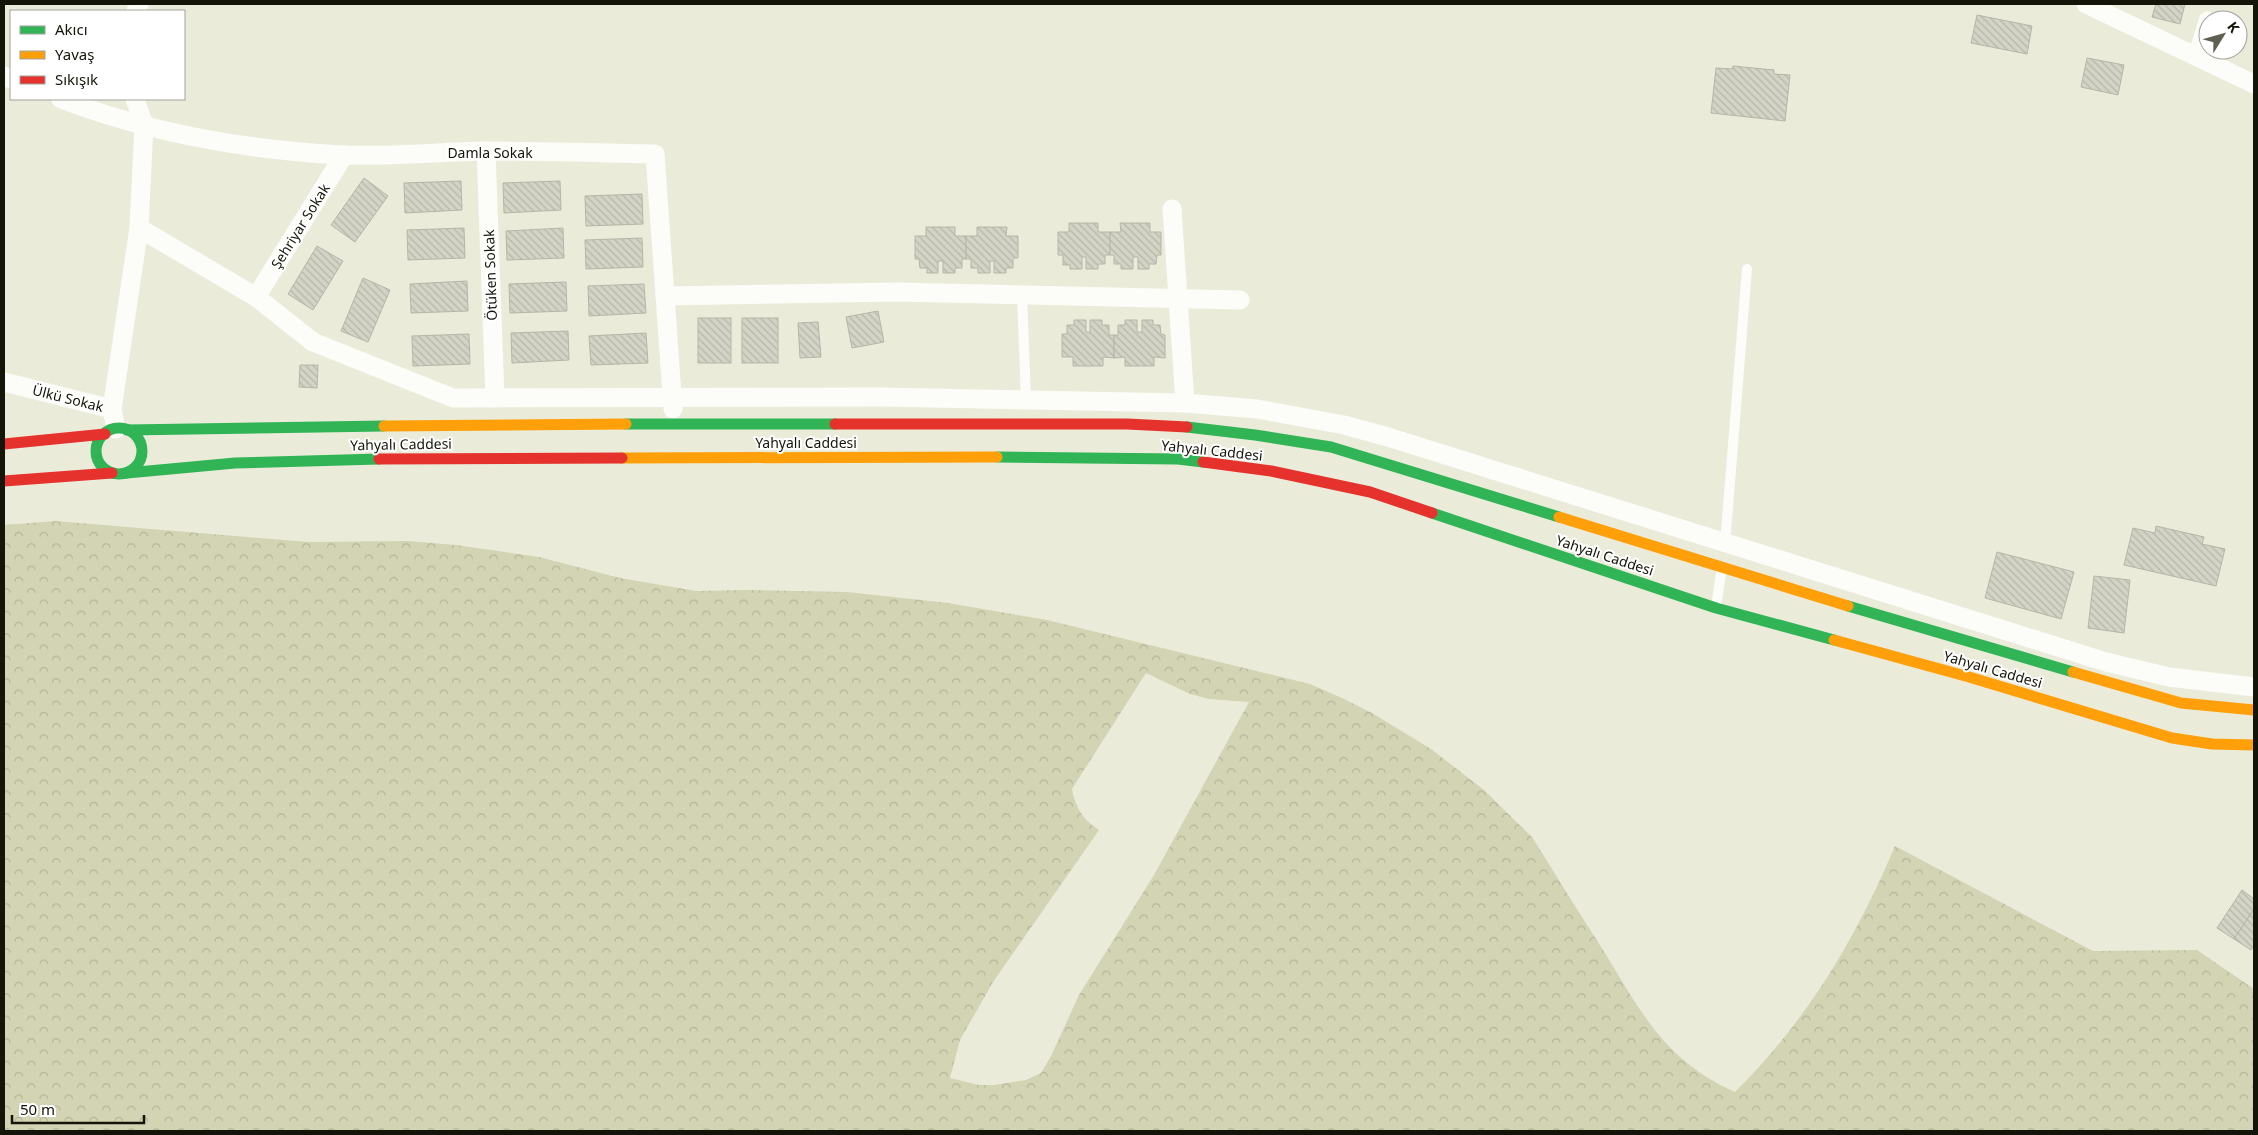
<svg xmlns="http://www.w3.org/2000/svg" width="2258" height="1135" viewBox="0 0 2258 1135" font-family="'Noto Sans',sans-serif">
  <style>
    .forest { fill: url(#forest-crowns); fill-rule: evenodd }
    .building { fill: url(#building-back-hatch); stroke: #b6b6a8 }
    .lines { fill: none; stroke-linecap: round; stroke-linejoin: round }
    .lane { stroke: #fcfcf9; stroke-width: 10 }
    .street { stroke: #fcfcf9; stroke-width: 19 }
    .fast { stroke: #30b455; stroke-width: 11 }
    .slow { stroke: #ff9f0a; stroke-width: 11 }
    .jam { stroke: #e5322d; stroke-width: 11 }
    .labels { text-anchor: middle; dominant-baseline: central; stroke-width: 4; stroke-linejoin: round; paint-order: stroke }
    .street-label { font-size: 14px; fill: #141409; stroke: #fff }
  </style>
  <defs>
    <pattern id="forest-crowns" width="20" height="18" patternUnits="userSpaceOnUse" patternTransform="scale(1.25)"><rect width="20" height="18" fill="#d3d4b3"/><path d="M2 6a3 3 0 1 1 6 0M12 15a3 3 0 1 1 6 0" fill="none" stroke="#b4b599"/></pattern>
    <pattern id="building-back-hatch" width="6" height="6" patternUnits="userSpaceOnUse" patternTransform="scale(1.25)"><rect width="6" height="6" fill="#d4d4c6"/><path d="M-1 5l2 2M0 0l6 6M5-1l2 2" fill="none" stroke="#b5b5a9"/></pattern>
  </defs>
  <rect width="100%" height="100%" fill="#ebebda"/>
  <path class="forest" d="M55,521L308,542L407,541L456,545L539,557L620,578L696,591L746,590L847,592L948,603L1047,620L1310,684L1342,698L1372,713L1431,749L1484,790L1532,837C1556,875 1579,913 1603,950C1642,1013 1664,1060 1735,1092C1806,1022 1857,937 1895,846L2093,951L2197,950L2254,989V1131H4V525ZM1146,673L1190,694L1209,699L1249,702L1154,875L1079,995L1051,1056L1041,1073L1026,1080L994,1085H979L950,1078L960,1040L993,982L1099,830C1083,820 1075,807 1072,789Z"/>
  <g class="building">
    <path d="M2156,4H2185L2180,24L2152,17Z"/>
    <path d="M1977,15L2032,26L2027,54L1971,43Z"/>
    <path d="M2087,58L2124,65L2118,95L2081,87Z"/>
    <path d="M1733,66L1774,70V74L1790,75L1785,121L1711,113L1716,68L1732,69Z"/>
    <path d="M364,178L388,196L355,242L331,225Z"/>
    <path d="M461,181L462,210L405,213L404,183Z"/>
    <path d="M560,181L561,210L504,213L503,183Z"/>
    <path d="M642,194L643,224L586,226L585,196Z"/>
    <path d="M1069,223H1098V232H1110V255H1105V264H1098V269H1086V257H1082V269H1070V265H1063V255H1058V232H1069Z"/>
    <path d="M1120,223H1150V232H1161V255H1157L1156,264H1149V269H1138V257H1133V269H1121V264H1114V255H1110V232H1121Z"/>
    <path d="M926,227H955V236H966V259H962V268H955V273H943V261H938V273H927V268H920L919,259H915V236H926Z"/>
    <path d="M977,227H1007L1006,236H1018V258H1013V268H1006V273H994V261H990V273H978V268H971V259H966V236H977Z"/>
    <path d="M464,228L465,258L408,260L407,230Z"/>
    <path d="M563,228L564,258L507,260L506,231Z"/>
    <path d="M642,238L643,267L586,269L585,240Z"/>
    <path d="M317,246L343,261L313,310L288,294Z"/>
    <path d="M363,278L390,290L368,342L341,331Z"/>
    <path d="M467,281L468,311L411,313L410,284Z"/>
    <path d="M566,282L567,311L510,313L509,284Z"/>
    <path d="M644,284L646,313L589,316L588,286Z"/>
    <path d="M878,311L884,342L852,348L846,317Z"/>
    <rect x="698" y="318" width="33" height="45"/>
    <rect x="742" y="318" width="36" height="45"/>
    <path d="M1074,320H1086V332H1090V320H1102V325H1109V335H1114V358L1103,357V366H1073V357H1062V334H1067V325H1074Z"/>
    <path d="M1125,320H1137V332H1142V320H1153V325H1160L1161,334L1165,335V358L1154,357V366H1125V357L1114,358V335H1118V325H1125Z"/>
    <path d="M818,322L821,357L800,358L798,323Z"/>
    <path d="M568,331L569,360L512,363L511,333Z"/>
    <path d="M646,333L648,363L591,365L589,336Z"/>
    <path d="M469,334L470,364L413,366L412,336Z"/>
    <path d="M300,365H318L317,388L299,387Z"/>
    <path d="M2156,526L2204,537L2202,544L2225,549L2216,586L2124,565L2133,528L2155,533Z"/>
    <path d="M1997,552L2074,572L2061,619L1985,598Z"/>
    <path d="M2094,576L2130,580L2124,633L2088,628Z"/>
    <path d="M2242,890L2254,899V909L2234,939L2217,928Z"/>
    <path d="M2254,909V945L2251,950L2234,939Z"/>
  </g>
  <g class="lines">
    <g class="lane">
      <path d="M1022,295L1026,399"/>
      <path d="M1725,545L1747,269"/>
      <path d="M1716,607L1722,567"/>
    </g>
    <g class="street">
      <path d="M2086,4L2254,84"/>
      <path d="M136,11L139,4"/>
      <path d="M2197,56L2208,21"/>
      <path d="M4,76L11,79"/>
      <path d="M61,99C150,133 248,150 342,155C389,157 438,152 485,151C542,151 599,153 655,154L673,409"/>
      <path d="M486,151L495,398"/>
      <path d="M1172,209L1185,403"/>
      <path d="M139,228L256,297L313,342L453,398L881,397L1185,403L1257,409L1344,425L1388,437L2106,662L2169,677L2254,687"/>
      <path d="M665,296L897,292L1240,300"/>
      <path d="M256,297L344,155"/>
      <path d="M4,382L112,409L116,429"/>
      <path d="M112,409L139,228L144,125L135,99"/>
    </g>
    <g class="fast">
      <path d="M626,424H835"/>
      <path d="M1187,427L1255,435L1331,447L1559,517"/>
      <circle cx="119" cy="451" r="23"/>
      <path d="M127,430L384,426"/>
      <path d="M997,457L1178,459L1203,462"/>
      <path d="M127,473L235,463L379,459"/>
      <path d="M1432,513L1716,608L1834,640"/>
      <path d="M1848,606L2073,672"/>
    </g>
    <g class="slow">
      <path d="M384,426L626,424"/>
      <path d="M622,458L997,457"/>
      <path d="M1559,517L1848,606"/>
      <path d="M1834,640L1969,677L2172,738L2212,744L2254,745"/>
      <path d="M2073,672L2181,703L2254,710"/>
    </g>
    <g class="jam">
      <path d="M835,424H1127L1187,427"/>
      <path d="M4,444L105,434"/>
      <path d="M379,459L622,458"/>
      <path d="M1203,462L1271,471L1370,492L1432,513"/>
      <path d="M4,481L112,473"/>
    </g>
  </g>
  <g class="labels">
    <g class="street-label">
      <text x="490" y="152">Damla Sokak</text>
      <text transform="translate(300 226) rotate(-58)">Şehriyar Sokak</text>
      <text transform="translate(490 275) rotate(-92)">Ötüken Sokak</text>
      <text transform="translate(68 398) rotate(14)">Ülkü Sokak</text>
      <text x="806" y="442">Yahyalı Caddesi</text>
      <text transform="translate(401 444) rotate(-1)">Yahyalı Caddesi</text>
      <text transform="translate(1212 450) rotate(6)">Yahyalı Caddesi</text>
      <text transform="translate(1605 555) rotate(18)">Yahyalı Caddesi</text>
      <text transform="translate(1993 669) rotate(16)">Yahyalı Caddesi</text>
    </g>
  </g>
  <rect width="2258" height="1135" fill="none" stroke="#141409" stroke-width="10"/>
  <rect x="10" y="10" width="175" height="90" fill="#ffffff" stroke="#a1a19d"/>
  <rect x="20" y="26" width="25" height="8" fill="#30b455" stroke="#a1a19d"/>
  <text x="55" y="35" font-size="15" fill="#141409">Akıcı</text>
  <rect x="20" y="51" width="25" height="8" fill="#ff9f0a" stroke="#a1a19d"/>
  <text x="55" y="60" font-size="15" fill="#141409">Yavaş</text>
  <rect x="20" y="76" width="25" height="8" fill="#e5322d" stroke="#a1a19d"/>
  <text x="55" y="85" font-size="15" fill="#141409">Sıkışık</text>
  <g transform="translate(2223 35) rotate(53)"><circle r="24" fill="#ffffff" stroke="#a1a19d"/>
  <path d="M0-4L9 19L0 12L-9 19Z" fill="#5f5f52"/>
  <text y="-8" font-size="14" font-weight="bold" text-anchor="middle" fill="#141409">K</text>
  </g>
  <path d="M12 1115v8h132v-8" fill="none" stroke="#141409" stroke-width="2.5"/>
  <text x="20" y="1115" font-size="15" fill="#141409" stroke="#ffffff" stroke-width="4" paint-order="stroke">50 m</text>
</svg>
